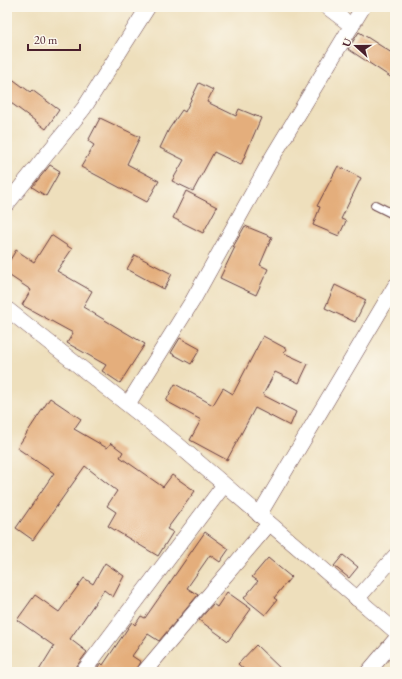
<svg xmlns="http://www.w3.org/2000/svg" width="402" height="679" viewBox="0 0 402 679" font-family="'EB Garamond',serif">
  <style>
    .building { fill: #e4ae7b }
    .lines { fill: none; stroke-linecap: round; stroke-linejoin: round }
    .lane-casing { stroke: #633c41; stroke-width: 10 }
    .street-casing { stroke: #633c41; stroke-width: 16 }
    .lane { stroke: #fff; stroke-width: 8 }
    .street { stroke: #fff; stroke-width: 15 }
  </style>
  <rect width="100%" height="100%" fill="#fbf7ec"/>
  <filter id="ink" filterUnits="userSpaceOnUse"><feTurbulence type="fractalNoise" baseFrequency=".025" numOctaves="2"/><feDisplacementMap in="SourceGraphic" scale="8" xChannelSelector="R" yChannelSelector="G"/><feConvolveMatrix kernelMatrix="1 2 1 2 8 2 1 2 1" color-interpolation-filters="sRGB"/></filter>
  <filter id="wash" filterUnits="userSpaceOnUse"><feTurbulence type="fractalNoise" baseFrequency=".012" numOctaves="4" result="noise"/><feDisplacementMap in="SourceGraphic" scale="16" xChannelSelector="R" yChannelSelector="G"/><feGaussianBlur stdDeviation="0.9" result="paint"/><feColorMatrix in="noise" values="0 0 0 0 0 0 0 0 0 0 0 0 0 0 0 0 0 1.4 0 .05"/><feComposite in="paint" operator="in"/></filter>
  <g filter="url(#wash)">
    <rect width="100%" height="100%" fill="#eedfbc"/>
    <g id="blocks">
      <g class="building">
        <path d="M359,32L395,55V80L348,49Z"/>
        <path d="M7,75L30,92L32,90L59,110L46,129L7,100Z"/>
        <path d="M199,83L213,90L207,102L236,116L239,109L261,118L241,165L214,152L193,191L172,181L184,160L160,148L169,129L182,110L185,112Z"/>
        <path d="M100,118L140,137L127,164L159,181L147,202L81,167L94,145L88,141Z"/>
        <path d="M50,165L60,171L46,196L32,187Z"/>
        <path d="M338,166L361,178L341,219L346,221L339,236L313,225L320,207L317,206Z"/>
        <path d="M186,191L217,207L203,233L173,218Z"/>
        <path d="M245,226L272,237L260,265L268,269L256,295L220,278L235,247H233Z"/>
        <path d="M51,235L72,249L57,271L92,291L83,307L145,344L120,383L102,371L106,365L67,343L73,333L22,305L31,290L7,274V265L16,250L34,262Z"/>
        <path d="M135,255L172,274L164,289L127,269Z"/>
        <path d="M335,285L366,300L355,322L325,308Z"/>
        <path d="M263,336L287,349L284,353L308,364L299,383L275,372L263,395L296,412L290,426L255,408L227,460L190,440L201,420L166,401L175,384L213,405L223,388L233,394Z"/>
        <path d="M180,338L200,349L191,364L171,353Z"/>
        <path d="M50,398L81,419L74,429L107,448L111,443L123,452L120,457L163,487L172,475L195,491L167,529L173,532L158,556L108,526L116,512L107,506L117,491L85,466L33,540L16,528L54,473L17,448Z"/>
        <path d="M205,532L229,549L220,562L210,555L187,588L198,595L159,641L148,634L132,656L141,662L135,672H94L101,663L103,665L132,622L135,625L141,616L145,618Z"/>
        <path d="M343,555L358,567L349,578L334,566Z"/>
        <path d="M268,558L291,577L274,598L277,600L265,615L244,598L258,581L252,577Z"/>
        <path d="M105,563L124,576L113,597L104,590L70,639L87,652L76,667L74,672H38L54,646L17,620L35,595L59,612L84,578L93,584Z"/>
        <path d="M227,592L251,609L228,641L199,620L213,604L217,607Z"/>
        <path d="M256,645L284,672H247L238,664Z"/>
      </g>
    </g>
  </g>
  <g filter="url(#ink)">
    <use href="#blocks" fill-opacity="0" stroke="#633c41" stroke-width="1"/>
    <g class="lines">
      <defs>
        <path id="lane" d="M375,205L395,215"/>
        <g id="street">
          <path d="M327,7L352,26"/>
          <path d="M7,204L84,108L148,7"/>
          <path d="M7,309L176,443L395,631"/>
          <path d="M128,404L193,300L273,156L363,7"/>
          <path d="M259,515L395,286"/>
          <path d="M357,599L395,556"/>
          <path d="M83,672L224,485"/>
          <path d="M144,672L269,524"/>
          <path d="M368,672L395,640"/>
        </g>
      </defs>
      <use href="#lane" class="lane-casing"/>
      <use href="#street" class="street-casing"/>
      <use href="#lane" class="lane"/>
      <use href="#street" class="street"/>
    </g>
  </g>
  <rect width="402" height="679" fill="none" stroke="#fbf7ec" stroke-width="24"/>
  <g transform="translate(356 46) rotate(291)" stroke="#fbf7ec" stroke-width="3" paint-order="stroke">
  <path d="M0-3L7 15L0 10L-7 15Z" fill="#4a1f2b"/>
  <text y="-6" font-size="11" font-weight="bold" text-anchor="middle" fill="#4a1f2b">U</text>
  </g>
  <path d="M28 44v6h52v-6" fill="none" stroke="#4a1f2b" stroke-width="2"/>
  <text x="34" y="44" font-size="12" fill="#4a1f2b" stroke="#fbf7ec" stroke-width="3" paint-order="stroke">20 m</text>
</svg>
